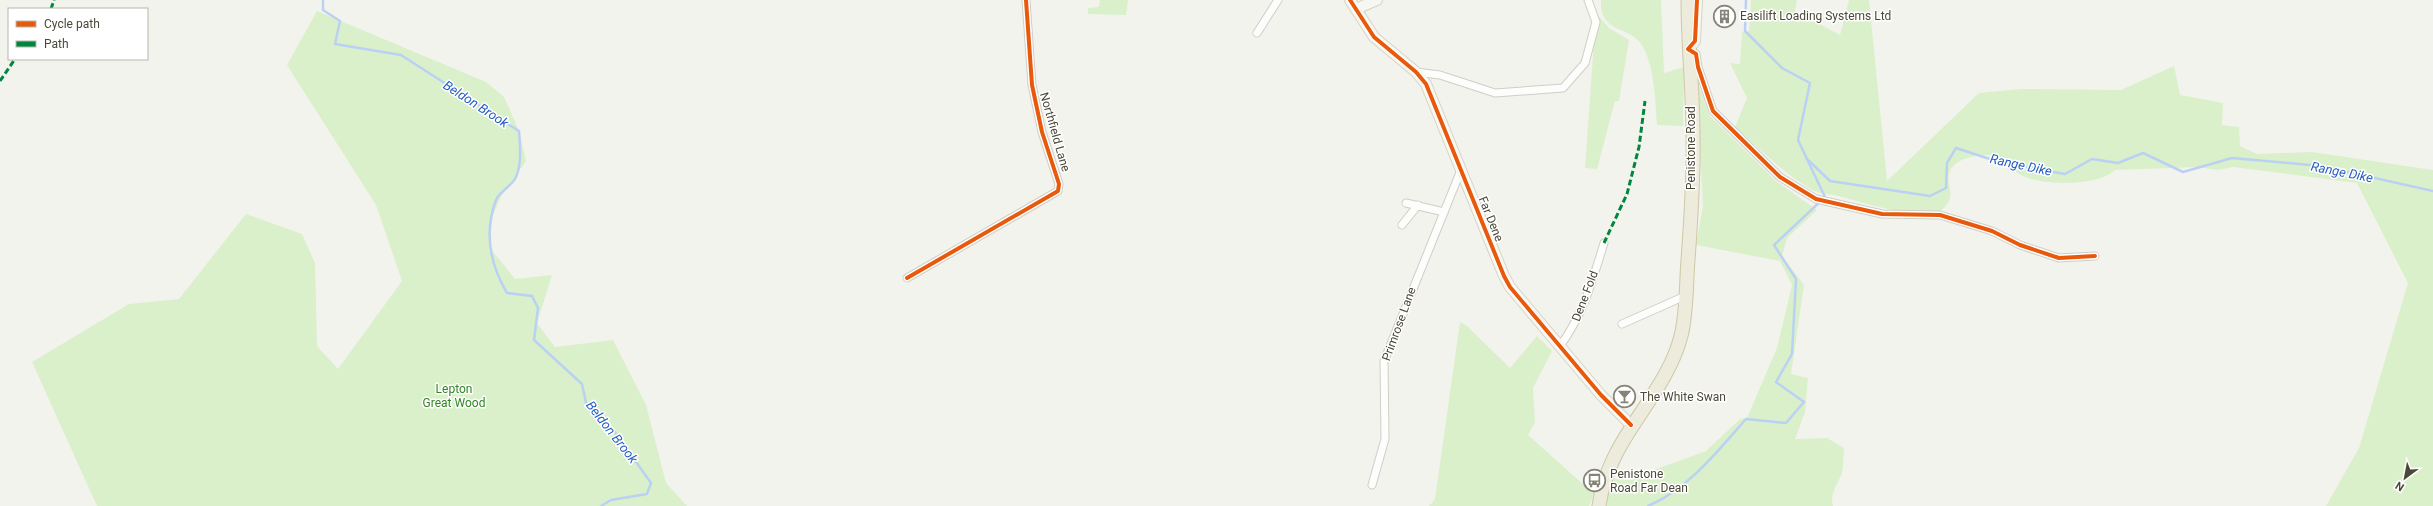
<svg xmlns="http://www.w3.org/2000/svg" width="2433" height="506" viewBox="0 0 2433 506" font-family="Roboto,sans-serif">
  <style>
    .green { fill: #d9f0cb }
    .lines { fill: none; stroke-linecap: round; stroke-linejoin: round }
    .stream { stroke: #bbd1f4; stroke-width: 2.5 }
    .street-casing { stroke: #cfcec7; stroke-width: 9 }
    .secondary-casing { stroke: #d5d4c5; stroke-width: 12 }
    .highway-casing { stroke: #cdc8a7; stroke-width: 15 }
    .street { stroke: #fdfdfc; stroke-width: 7 }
    .secondary { stroke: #f7f7f1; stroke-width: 10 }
    .highway { stroke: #edebdb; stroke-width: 13 }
    .quiet { stroke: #00873e; stroke-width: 3; stroke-dasharray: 6 3; stroke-linecap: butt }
    .cycleway-casing { stroke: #fff; stroke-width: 6 }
    .cycleway { stroke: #e8590c; stroke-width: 4 }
    .labels { text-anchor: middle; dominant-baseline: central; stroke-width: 3; stroke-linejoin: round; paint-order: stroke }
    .poi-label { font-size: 12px; fill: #4b4837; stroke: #fff; text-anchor: start }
    .street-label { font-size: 12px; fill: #4b4837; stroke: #fff }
    .park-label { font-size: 12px; fill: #338424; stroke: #fff }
    .water-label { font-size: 13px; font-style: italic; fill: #255dc2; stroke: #fff }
  </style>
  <rect width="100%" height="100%" fill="#f3f3ed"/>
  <g class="green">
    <path d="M1100,0H1128L1126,15L1088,14V8L1099,7Z"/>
    <path d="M1601,0H1661L1664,73L1684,67L1683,126L1657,125C1655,100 1655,69 1643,47C1632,25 1599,35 1601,0Z"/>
    <path d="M1751,0H1797L1795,11L1840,35L1849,0H1869L1887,181L1979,93L2022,89L2121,90L2174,66L2180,95L2223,103L2222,125L2239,127L2240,146L2257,154L2312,152L2433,170V506H2326L2359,448L2408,283L2357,183L2233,167L2218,170L2198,167L2115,170C2100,186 2043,186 2023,176C2013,172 2001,156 1990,155C1976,155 1953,158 1949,174C1946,186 1957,195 1944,208C1929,224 1858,201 1838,196C1830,194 1819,194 1812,190C1783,173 1760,149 1735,127L1747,98L1730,63L1740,64L1742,32L1749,31Z"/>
    <path d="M317,11L486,82L504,97L519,131L526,161L501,196L492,218L490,248L515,279L552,275L537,323L555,347L613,340L646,405L666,483L687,506H97L32,362L129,304L179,299L246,214L302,234L315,263L317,346L338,369L402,281L376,205L287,65Z"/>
    <path d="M1596,13L1609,28L1629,40L1619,101H1615L1597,169L1585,168Z"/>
    <path d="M1696,77L1709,115L1776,181L1817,210L1787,238L1782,256L1804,285L1791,374L1808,378L1805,412L1795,439L1827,438L1844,448C1843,456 1844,466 1842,473C1838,484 1829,494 1833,506H1604L1610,478L1627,480L1706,451L1740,419L1747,418L1777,348L1792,285L1780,261L1696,245L1703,206Z"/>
    <path d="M1460,322L1467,326L1510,368L1537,336L1552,351L1533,388L1535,422L1528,435L1584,485L1599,481L1589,506H1429L1435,499Z"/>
  </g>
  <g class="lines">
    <g class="stream">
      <path d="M323,0V10L340,21L335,44L401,55L519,131C520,146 522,163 516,177C512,186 500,191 496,200C484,232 490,264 507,293L532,296L538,308L534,340L582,384L586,403L614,431L651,483L647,494L611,500L601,506"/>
      <path d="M1806,158L1830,181L1930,196L1946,188L1947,163L1956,148L1999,162L2065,174L2092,159L2118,163L2143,153L2183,172L2232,158L2321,166L2433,191"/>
      <path d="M1648,506C1688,489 1718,451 1746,419L1786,423L1804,402L1776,382L1792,354L1796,279L1774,245L1825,197L1798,140L1810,83L1782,68L1745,31L1746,0"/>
    </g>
    <defs>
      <g id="street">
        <path d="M1257,33L1278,0"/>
        <path d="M1689,50L1696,54L1698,67L1713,111L1780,177L1816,199L1882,214L1940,215L1992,231L2020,245L2059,258L2095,256"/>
        <path d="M1416,72L1440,75L1495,93L1563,88L1585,63L1596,22L1588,0"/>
        <path d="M1406,203L1444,212"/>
        <path d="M1402,225L1418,205"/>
        <path d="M907,278L1058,191L1059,184L1042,132L1032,85L1026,0"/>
        <path d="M1622,324L1685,296"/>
        <path d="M1560,346C1583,315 1593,279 1604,243"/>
        <path d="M1372,485L1385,439L1384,361L1461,170"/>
      </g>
      <g id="secondary">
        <path d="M1350,0L1374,37L1416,72L1426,84L1504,276L1510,287L1601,395L1631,425"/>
        <path d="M1356,9L1377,0"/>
        <path d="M1690,48L1695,41L1697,0"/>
      </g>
      <path id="highway" d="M1599,506C1608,437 1665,398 1681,336C1687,312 1686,285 1688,260C1691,219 1694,177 1693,136C1693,91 1688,45 1688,0"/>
    </defs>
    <use href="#street" class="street-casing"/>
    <use href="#secondary" class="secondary-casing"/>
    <use href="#highway" class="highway-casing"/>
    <use href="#street" class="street"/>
    <use href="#secondary" class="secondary"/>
    <use href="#highway" class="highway"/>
    <g class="quiet">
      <path d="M51,9L54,0"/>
      <path d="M0,81L15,59"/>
      <path d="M1604,243L1627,194L1639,147L1645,101"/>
    </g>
    <defs>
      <g id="cycleway">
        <path d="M1350,0L1374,37L1416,72L1426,84L1504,276L1510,287L1601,395L1631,425"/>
        <path d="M1697,0L1695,41L1688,49L1696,54L1698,67L1713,111L1780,177L1816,199L1882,214L1940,215L1992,231L2020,245L2059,258L2095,256"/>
        <path d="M907,278L1058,191L1059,184L1042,132L1032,85L1026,0"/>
      </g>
    </defs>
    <use href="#cycleway" class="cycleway-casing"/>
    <use href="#cycleway" class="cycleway"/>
  </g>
  <defs>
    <symbol id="building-ring" viewBox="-11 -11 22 22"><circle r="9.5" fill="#fff" stroke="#868477" stroke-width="1.5"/><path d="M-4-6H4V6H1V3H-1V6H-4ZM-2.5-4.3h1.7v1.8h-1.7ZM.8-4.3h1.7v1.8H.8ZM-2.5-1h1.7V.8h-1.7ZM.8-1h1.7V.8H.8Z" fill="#868477"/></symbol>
    <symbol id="bar-ring" viewBox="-11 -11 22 22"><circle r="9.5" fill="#fff" stroke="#868477" stroke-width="1.5"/><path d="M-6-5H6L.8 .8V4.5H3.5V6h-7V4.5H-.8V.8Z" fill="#868477"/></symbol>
    <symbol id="bus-ring" viewBox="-11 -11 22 22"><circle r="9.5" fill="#fff" stroke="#868477" stroke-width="1.5"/><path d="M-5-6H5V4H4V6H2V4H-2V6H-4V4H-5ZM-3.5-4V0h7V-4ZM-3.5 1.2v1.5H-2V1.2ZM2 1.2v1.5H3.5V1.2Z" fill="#868477"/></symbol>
  </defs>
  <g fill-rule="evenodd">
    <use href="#building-ring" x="1712" y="4" width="25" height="25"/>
    <use href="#bar-ring" x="1612" y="384" width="25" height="25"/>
    <use href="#bus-ring" x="1582" y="468" width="25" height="25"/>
  </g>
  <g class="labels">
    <g class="poi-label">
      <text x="1740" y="16">Easilift Loading Systems Ltd</text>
      <text x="1640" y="397">The White Swan</text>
      <text x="1610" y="474">Penistone<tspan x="1610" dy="14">Road Far Dean</tspan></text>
    </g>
    <g class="street-label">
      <text transform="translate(1055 132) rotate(74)">Northfield Lane</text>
      <text transform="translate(1691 148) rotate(-90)">Penistone Road</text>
      <text transform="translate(1491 219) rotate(68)">Far Dene</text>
      <text transform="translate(1585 296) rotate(-69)">Dene Fold</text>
      <text transform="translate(1399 324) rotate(-70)">Primrose Lane</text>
    </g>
    <g class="park-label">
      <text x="454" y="389">Lepton<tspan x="454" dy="14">Great Wood</tspan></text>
    </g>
    <g class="water-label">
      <text transform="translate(476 104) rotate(33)">Beldon Brook</text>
      <text transform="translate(2021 165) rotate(12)">Range Dike</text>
      <text transform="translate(2342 172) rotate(11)">Range Dike</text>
      <text transform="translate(612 432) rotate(52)">Beldon Brook</text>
    </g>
  </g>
  <rect x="8" y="8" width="140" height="52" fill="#ffffff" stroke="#b7b6af"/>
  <rect x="16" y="21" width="20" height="6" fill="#e8590c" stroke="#b7b6af"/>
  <text x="44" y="28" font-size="12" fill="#4b4837">Cycle path</text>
  <rect x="16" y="41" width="20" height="6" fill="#00873e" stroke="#b7b6af"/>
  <text x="44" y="48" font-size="12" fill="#4b4837">Path</text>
  <g transform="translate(2405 478) rotate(212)" stroke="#ffffff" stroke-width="3" paint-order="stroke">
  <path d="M0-3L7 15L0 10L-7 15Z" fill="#4b4837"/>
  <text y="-6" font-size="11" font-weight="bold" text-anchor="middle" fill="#4b4837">N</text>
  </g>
</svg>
